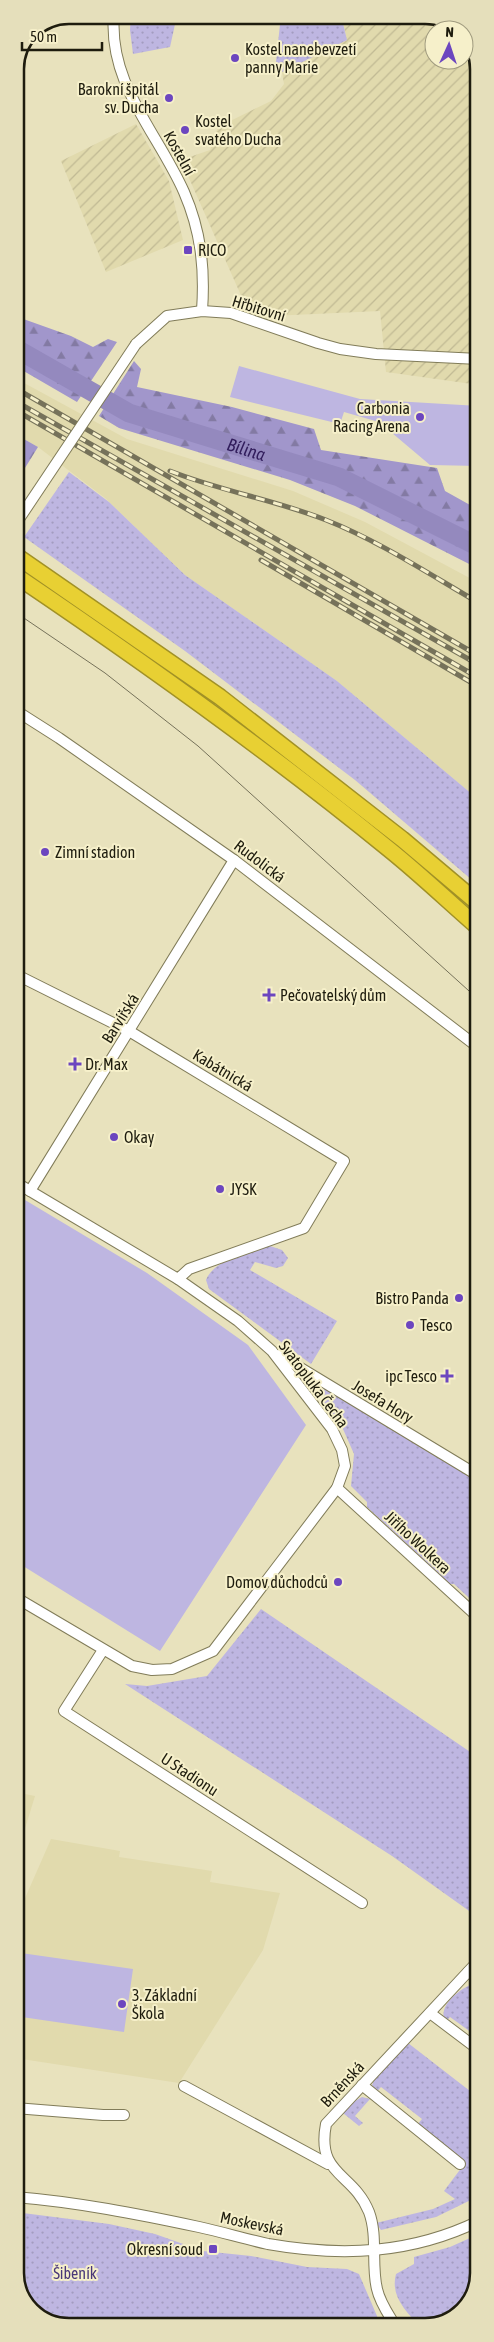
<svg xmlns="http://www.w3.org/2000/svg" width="494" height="2342" viewBox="0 0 494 2342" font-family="'Asap Condensed',sans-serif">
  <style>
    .built { fill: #e1daad }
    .industrial { fill: url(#industrial-furrows) }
    .green { fill: url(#green-dots) }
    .forest { fill: url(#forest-firs) }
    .pitch { fill: #beb6e1 }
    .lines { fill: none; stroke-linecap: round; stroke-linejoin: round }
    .river { stroke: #9489be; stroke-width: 19 }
    .minor-casing { stroke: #817c59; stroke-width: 12 }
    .highway-casing { stroke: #a19126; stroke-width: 18 }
    .minor { stroke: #fff; stroke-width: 10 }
    .highway { stroke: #e8d033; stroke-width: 15 }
    .tram { stroke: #76725a; stroke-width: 1 }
    .rail-casing { stroke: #76725a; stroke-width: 5 }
    .rail { stroke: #f6f0ca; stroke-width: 3; stroke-dasharray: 9; stroke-linecap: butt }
    .minor-bridge-casing { stroke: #817c59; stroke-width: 12; stroke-linecap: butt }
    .minor-bridge { stroke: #fff; stroke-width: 10 }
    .poi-dot { fill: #6c46bf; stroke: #f6f0ca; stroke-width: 2 }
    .labels { text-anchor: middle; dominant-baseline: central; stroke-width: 4; stroke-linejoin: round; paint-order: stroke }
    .poi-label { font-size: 16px; fill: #1e1c0e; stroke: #f6f0ca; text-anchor: start }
    .street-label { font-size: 16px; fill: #1e1c0e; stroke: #f6f0ca }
    .park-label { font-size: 16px; fill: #493779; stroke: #f6f0ca }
    .water-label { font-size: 18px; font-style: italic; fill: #311d5c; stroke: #f6f0ca }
    .rim { fill: none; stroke: #1e1c0e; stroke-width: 2.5 }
  </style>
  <defs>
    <pattern id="industrial-furrows" width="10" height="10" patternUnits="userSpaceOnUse" patternTransform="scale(1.25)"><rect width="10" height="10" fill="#e1daad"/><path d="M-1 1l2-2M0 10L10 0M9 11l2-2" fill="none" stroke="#c1ba94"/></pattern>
    <pattern id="green-dots" width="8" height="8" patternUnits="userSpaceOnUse" patternTransform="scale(1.25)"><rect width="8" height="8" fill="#beb6e1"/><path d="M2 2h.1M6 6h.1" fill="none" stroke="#a39cc0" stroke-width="1.8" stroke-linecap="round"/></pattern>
    <pattern id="forest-firs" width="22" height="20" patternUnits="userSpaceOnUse" patternTransform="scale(1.25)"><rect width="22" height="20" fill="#a196cb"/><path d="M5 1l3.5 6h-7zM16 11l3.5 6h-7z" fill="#837aa3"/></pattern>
  </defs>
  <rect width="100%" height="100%" fill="#e8e2bd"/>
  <g class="built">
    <path d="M15,378L127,439L293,491L365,522L479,583V800L337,681L185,575L105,498L38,447L15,434Z"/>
    <path d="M15,1792L35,1796L20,1845L15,1844Z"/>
    <path d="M51,1839L120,1851L119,1857L212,1871L210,1882L280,1893L263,1950L179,2083L15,2058V1921Z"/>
  </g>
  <g class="industrial">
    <path d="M341,15H432L462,30H434V60H464V32L479,61V385L386,372L380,311L271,316L243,300L181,160L210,150L218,127L271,101L284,84L282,72L347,40Z"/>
    <path d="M136,124L169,181L183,240L106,272L61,161Z"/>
  </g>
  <g class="green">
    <path d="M131,15H177L170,47L133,54L130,30Z"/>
    <path d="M281,15H341L347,40L282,72L276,62Z"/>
    <path d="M69,472L109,502L185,575L337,681L479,800V886L355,780L185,651L24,537Z"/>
    <path d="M270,1246L282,1250L288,1258L283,1266L276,1268L255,1262L250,1270L337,1321L311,1364L209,1289L206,1280C214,1259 250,1253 270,1246Z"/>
    <path d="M314,1382L479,1482V1607L454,1584H450L367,1507V1502L351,1486L354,1454L343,1429L311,1385Z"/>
    <path d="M261,1609L479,1758V1918L392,1856L125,1684L147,1686L207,1676Z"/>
    <path d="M470,1985H472L470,1988L479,1995V2038L450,2017L445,2023C438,2006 456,1992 470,1985Z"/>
    <path d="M408,2043L479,2098V2196L436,2217L381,2230L376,2223L433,2209L455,2199L444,2191L465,2163L417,2125L422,2119L381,2087L376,2093L372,2085L377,2075Z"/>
    <path d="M362,2097L370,2099L355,2116L363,2123L359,2126L343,2113L350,2104Z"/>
    <path d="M15,2212L109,2224L155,2234L203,2251L251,2256L307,2267L347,2269L359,2274L380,2323L384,2327H62L31,2312L15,2281Z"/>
    <path d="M479,2234V2274L466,2309L433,2327H421C406,2312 390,2296 396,2274L414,2264V2257L450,2247Z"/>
  </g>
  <g class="forest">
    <path d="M15,316L71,336L93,347L108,339L117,342L77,402L15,366Z"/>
    <path d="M134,361L141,369L137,387L232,407L314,429L321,450L437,468L445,491L479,510V569L355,506L290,480L119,428L99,416Z"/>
    <path d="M15,434L38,447L15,484Z"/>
  </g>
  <g class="pitch">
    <path d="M239,366L360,399L479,406V466L430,465L379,422L344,412L340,424L230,397Z"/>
    <path d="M15,1194L147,1273L248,1345L306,1425L160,1651L15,1561V1505L22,1492L15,1488Z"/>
    <path d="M21,1953L133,1969L124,2032L15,2016V1992Z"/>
  </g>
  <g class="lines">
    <path class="river" id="s1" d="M15,348L129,413L339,477L479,547"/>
    <defs>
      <g id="minor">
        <path d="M114,15C108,84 158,133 184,192C201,231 205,268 202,311"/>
        <path d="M136,344L167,316L202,311L231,313L318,343L340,349L376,354L479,359"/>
        <path d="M15,710L59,738L234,860L479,1048"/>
        <path d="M15,974L129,1031L344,1161L304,1228L189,1269L178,1279L15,1182"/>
        <path d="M30,1191L234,860"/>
        <path d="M279,1355L479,1476"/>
        <path d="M337,1488L479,1618"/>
        <path d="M15,1597L132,1666L152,1670L172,1669L213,1651L337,1488L345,1466L342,1450L332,1429L272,1351L238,1321L178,1279"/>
        <path d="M103,1650L64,1711L362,1903"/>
        <path d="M468,1972L479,1979"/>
        <path d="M430,2013L479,2050"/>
        <path d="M362,2085L460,2164"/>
        <path d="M184,2086L328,2164"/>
        <path d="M15,2108L103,2115H124"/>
        <path d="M15,2197C77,2202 138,2214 199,2227C222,2232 245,2239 268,2244C342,2257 411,2254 479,2221"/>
        <path d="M396,2327C389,2315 380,2303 377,2289C371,2265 378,2236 369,2212C353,2172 316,2176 326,2124L479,1960"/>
      </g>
      <g id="highway">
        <path d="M15,555L220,697L402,839L479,904"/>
        <path d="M15,575C144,662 270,752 390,850C421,875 449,902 479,928"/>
      </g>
    </defs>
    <use href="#minor" class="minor-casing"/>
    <use href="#highway" class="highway-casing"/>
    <use href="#minor" class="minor"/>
    <use href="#highway" class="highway"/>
    <path class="tram" d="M15,612L105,673L198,746L479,1000"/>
    <defs>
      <g id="rail">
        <path d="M15,388L479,656"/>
        <path d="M15,401L479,665"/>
        <path d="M15,410L479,678"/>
        <path d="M170,471C221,491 275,500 326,520C379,541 429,574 479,603"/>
        <path d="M261,560L479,687"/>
      </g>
    </defs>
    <use href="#rail" class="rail-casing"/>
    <use href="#rail" class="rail"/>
    <defs>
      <path id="minor-bridge" d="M15,525L136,344"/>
    </defs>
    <use href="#minor-bridge" class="minor-bridge-casing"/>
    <use href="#minor-bridge" class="minor-bridge"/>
  </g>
  <g class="poi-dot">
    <circle cx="235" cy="58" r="5"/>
    <circle cx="169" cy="98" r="5"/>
    <circle cx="185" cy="130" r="5"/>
    <rect x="183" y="245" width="10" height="10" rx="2.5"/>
    <circle cx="420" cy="417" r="5"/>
    <circle cx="45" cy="852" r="5"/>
    <path d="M266.5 987.5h5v5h5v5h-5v5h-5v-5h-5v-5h5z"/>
    <path d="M72.5 1056.5h5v5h5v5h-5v5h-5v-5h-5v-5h5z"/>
    <circle cx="114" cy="1137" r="5"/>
    <circle cx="220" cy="1189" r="5"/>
    <circle cx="459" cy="1298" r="5"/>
    <circle cx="410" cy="1325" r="5"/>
    <path d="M444.5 1368.5h5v5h5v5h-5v5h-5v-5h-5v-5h5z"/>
    <circle cx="338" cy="1582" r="5"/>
    <circle cx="122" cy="2004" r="5"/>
    <rect x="208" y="2244" width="10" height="10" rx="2.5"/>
  </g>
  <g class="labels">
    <g class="poi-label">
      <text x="245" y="49">Kostel nanebevzetí<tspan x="245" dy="18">panny Marie</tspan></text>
      <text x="159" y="89" text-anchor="end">Barokní špitál<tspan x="159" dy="18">sv. Ducha</tspan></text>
      <text x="195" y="121">Kostel<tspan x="195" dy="18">svatého Ducha</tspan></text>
      <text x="198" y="250">RICO</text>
      <text x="410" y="408" text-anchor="end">Carbonia<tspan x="410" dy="18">Racing Arena</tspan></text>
      <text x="55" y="852">Zimní stadion</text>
      <text x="280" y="995">Pečovatelský dům</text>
      <text x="85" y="1064">Dr. Max</text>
      <text x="124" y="1137">Okay</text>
      <text x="230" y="1189">JYSK</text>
      <text x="449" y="1298" text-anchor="end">Bistro Panda</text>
      <text x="420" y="1325">Tesco</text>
      <text x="437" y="1376" text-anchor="end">ipc Tesco</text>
      <text x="328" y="1582" text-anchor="end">Domov důchodců</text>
      <text x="132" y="1995">3. Základní<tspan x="132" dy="18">Škola</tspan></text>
      <text x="203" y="2249" text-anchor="end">Okresní soud</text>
    </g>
    <g class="street-label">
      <text transform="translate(180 153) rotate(61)">Kostelní</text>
      <text transform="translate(259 308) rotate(17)">Hřbitovní</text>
      <text transform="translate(260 861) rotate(37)">Rudolická</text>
      <text transform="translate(120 1018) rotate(-58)">Barvířská</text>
      <text transform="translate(223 1070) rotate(31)">Kabátnická</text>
      <text transform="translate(314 1384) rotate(53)">Svatopluka Čecha</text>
      <text transform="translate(383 1401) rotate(31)">Josefa Hory</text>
      <text transform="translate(418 1542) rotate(43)">Jiřího Wolkera</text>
      <text transform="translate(190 1774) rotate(33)">U Stadionu</text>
      <text transform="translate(342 2084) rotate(-47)">Brněnská</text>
      <text transform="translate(252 2223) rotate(12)">Moskevská</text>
    </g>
    <g class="park-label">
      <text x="75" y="2273">Šibeník</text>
    </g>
    <g class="water-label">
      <text stroke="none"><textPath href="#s1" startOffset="254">Bílina</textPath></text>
    </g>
  </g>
  <path d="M0 0H494V2342H0ZM69 24H425A45 45 0 0 1 470 69V2273A45 45 0 0 1 425 2318H69A45 45 0 0 1 24 2273V69A45 45 0 0 1 69 24Z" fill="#e5dfbb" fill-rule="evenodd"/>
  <path class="rim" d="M69 24H425A45 45 0 0 1 470 69V2273A45 45 0 0 1 425 2318H69A45 45 0 0 1 24 2273V69A45 45 0 0 1 69 24Z"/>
  <g transform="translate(449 45) rotate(3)"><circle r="24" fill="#f6f0ca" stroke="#a09b7f"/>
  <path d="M0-4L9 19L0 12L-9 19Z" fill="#6c46bf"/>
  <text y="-8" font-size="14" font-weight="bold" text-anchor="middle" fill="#1e1c0e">N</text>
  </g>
  <path d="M22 42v8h80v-8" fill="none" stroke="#1e1c0e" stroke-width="2.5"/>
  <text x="30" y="42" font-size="15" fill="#1e1c0e" stroke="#f6f0ca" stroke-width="4" paint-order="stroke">50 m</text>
</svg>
